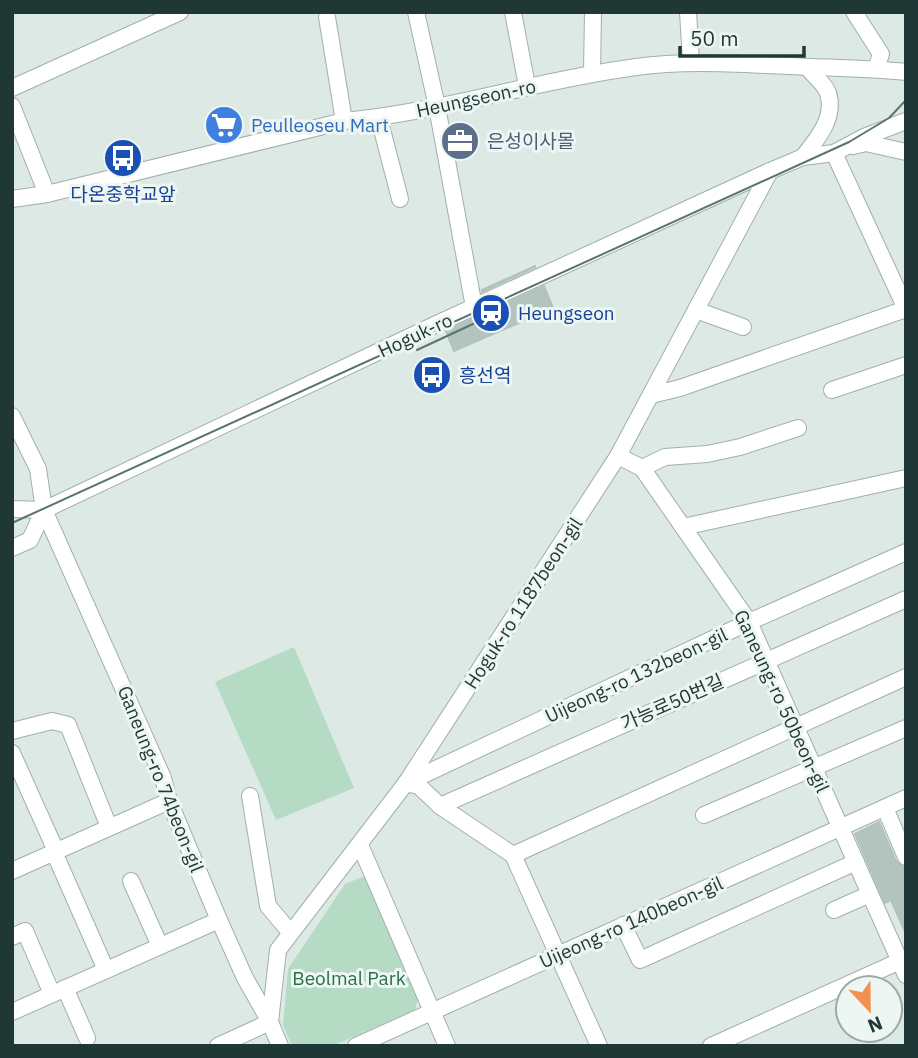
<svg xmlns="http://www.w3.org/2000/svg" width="918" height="1058" viewBox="0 0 918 1058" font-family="'IBM Plex Sans','Noto Sans KR',sans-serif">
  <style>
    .green { fill: #b5dbc5 }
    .building { fill: #b3c4bf; stroke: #b0c3bd; stroke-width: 2 }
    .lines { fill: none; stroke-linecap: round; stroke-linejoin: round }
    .minor-casing { stroke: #a0b0ad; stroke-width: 18 }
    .minor { stroke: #fff; stroke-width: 16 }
    .tram { stroke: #597571; stroke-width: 2 }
    .labels { text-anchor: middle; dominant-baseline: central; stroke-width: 6; stroke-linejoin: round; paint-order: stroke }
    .street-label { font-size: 19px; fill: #1f3835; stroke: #edf6f3 }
    .shop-label { font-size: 19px; fill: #366cbe; stroke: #edf6f3; text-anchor: start }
    .service-label { font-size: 19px; fill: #4e5e75; stroke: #edf6f3; text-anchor: start }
    .transit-label { font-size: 19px; fill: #164399; stroke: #edf6f3; text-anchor: start }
    .park-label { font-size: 19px; fill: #296f4e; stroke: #edf6f3 }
  </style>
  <rect width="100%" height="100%" fill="#dde9e5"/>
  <g class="green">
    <path d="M294,647L354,788L276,820L215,682Z"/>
    <path d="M365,876L418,998L415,1010L332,1046H292L283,1025L288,969L345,884Z"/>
  </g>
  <g class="building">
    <path d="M535,266V267L482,292V290Z"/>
    <path d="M544,286L553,308L454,351L446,331Z"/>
    <path d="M879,822L896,861L906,867V934L891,900L885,903L855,834Z"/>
  </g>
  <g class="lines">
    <defs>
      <g id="minor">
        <path d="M416,12L437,107L474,307"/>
        <path d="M513,12L527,86"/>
        <path d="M688,12L691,62"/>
        <path d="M854,12L881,54L876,69"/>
        <path d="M327,17L344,121"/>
        <path d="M592,74L593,12"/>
        <path d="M12,88L180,12"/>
        <path d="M12,106L47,194"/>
        <path d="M379,118L400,199"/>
        <path d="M853,146L866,143L906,152"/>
        <path d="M834,153L906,309"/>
        <path d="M803,157C817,139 836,118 828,93C825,84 813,75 807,67"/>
        <path d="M12,199L47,194L344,121C442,112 537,80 636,67C687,60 738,64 789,66C828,68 867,68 906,72"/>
        <path d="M696,310L743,327"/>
        <path d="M832,390L906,365"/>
        <path d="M651,395L680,388L906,309"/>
        <path d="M12,416L38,469L44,510L163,778L169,801L219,920L245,978L270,1022L280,1046"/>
        <path d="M618,456L642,468L749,622L906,975"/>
        <path d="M642,468L665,457L707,454L740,447L798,428"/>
        <path d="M12,509L44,510L441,322L770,171L803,157L834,153L864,137L906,121"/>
        <path d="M683,527L906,478"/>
        <path d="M12,548L30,540L44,510"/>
        <path d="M12,731L52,721L68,725L109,827"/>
        <path d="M12,753L56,851"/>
        <path d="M406,783L749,622L906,552"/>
        <path d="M406,783L419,786L440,806L513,855L599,1046"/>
        <path d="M250,796L268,906L290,932"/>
        <path d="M440,806L906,599"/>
        <path d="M885,808L906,857"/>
        <path d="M704,815L906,728"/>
        <path d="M360,845L447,1046"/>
        <path d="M54,852L106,970"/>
        <path d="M513,855L906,677"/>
        <path d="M12,871L169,801"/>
        <path d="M131,881L160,946"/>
        <path d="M834,910L870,894"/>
        <path d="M623,925L640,960L856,862"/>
        <path d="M12,937L25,931L52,994"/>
        <path d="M65,988L87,1038"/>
        <path d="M12,1012L219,920"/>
        <path d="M270,1022L278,950L406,783L618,456L770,171"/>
        <path d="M218,1046L270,1022"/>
        <path d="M356,1046L906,798"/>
        <path d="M711,1046L900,961"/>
      </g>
    </defs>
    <use href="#minor" class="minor-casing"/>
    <use href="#minor" class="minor"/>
    <g class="tram">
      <path d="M417,350L475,323"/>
      <path d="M12,523L849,142L889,118L906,100"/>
    </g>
  </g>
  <defs>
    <symbol id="supermarket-disc" viewBox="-11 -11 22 22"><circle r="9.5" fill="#3f7fe0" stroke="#edf6f3"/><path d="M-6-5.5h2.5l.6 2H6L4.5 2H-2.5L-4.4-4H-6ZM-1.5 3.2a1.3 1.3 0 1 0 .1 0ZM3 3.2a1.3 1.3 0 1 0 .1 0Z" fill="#fff"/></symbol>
    <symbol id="office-disc" viewBox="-11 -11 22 22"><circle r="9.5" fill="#5c6f8a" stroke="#edf6f3"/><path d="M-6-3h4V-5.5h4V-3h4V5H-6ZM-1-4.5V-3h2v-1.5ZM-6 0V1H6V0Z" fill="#fff"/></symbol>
    <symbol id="bus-disc" viewBox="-11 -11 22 22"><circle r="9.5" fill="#1a4fb4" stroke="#edf6f3"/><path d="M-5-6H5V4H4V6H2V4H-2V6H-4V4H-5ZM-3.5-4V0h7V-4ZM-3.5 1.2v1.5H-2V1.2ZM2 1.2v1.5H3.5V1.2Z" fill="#fff"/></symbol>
    <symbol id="station-disc" viewBox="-11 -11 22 22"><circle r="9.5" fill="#1a4fb4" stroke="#edf6f3"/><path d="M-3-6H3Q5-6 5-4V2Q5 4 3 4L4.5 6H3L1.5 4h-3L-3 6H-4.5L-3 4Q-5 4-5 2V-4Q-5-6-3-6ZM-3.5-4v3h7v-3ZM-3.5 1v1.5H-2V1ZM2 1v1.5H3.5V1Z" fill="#fff"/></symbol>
  </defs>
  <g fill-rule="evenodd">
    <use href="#supermarket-disc" x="202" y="103" width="44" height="44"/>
    <use href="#office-disc" x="438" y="119" width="44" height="44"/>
    <use href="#bus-disc" x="101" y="136" width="44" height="44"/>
    <use href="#station-disc" x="469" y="291" width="44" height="44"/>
    <use href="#bus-disc" x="410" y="353" width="44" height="44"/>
  </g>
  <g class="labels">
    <g class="street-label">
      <text transform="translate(476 98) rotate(-12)">Heungseon-ro</text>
      <text transform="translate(415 335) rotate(-25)">Hoguk-ro</text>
      <text transform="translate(523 603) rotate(-57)">Hoguk-ro 1187beon-gil</text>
      <text transform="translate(636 675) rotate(-25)">Uijeong-ro 132beon-gil</text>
      <text transform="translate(782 701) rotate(65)">Ganeung-ro 50beon-gil</text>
      <text transform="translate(672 702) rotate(-24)">가능로50번길</text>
      <text transform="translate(161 779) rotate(68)">Ganeung-ro 74beon-gil</text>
      <text transform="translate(631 922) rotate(-24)">Uijeong-ro 140beon-gil</text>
    </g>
    <g class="shop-label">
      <text x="251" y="125">Peulleoseu Mart</text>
    </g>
    <g class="service-label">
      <text x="487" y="141">은성이사몰</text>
    </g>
    <g class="transit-label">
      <text x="123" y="194" text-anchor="middle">다온중학교앞</text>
      <text x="518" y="313">Heungseon</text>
      <text x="459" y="375">흥선역</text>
    </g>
    <g class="park-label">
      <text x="349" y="978">Beolmal Park</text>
    </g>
  </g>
  <rect width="918" height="1058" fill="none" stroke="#1f3835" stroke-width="28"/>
  <g transform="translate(869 1009) rotate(158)"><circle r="33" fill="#edf6f3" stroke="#9baaa7" stroke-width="2"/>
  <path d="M0-5L12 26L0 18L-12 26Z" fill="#f28f52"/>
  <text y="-10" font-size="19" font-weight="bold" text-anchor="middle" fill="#1f3835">N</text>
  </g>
  <path d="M680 46v10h124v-10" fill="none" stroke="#1f3835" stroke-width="3.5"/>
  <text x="690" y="46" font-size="21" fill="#1f3835" stroke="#edf6f3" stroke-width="5" paint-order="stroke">50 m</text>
</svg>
